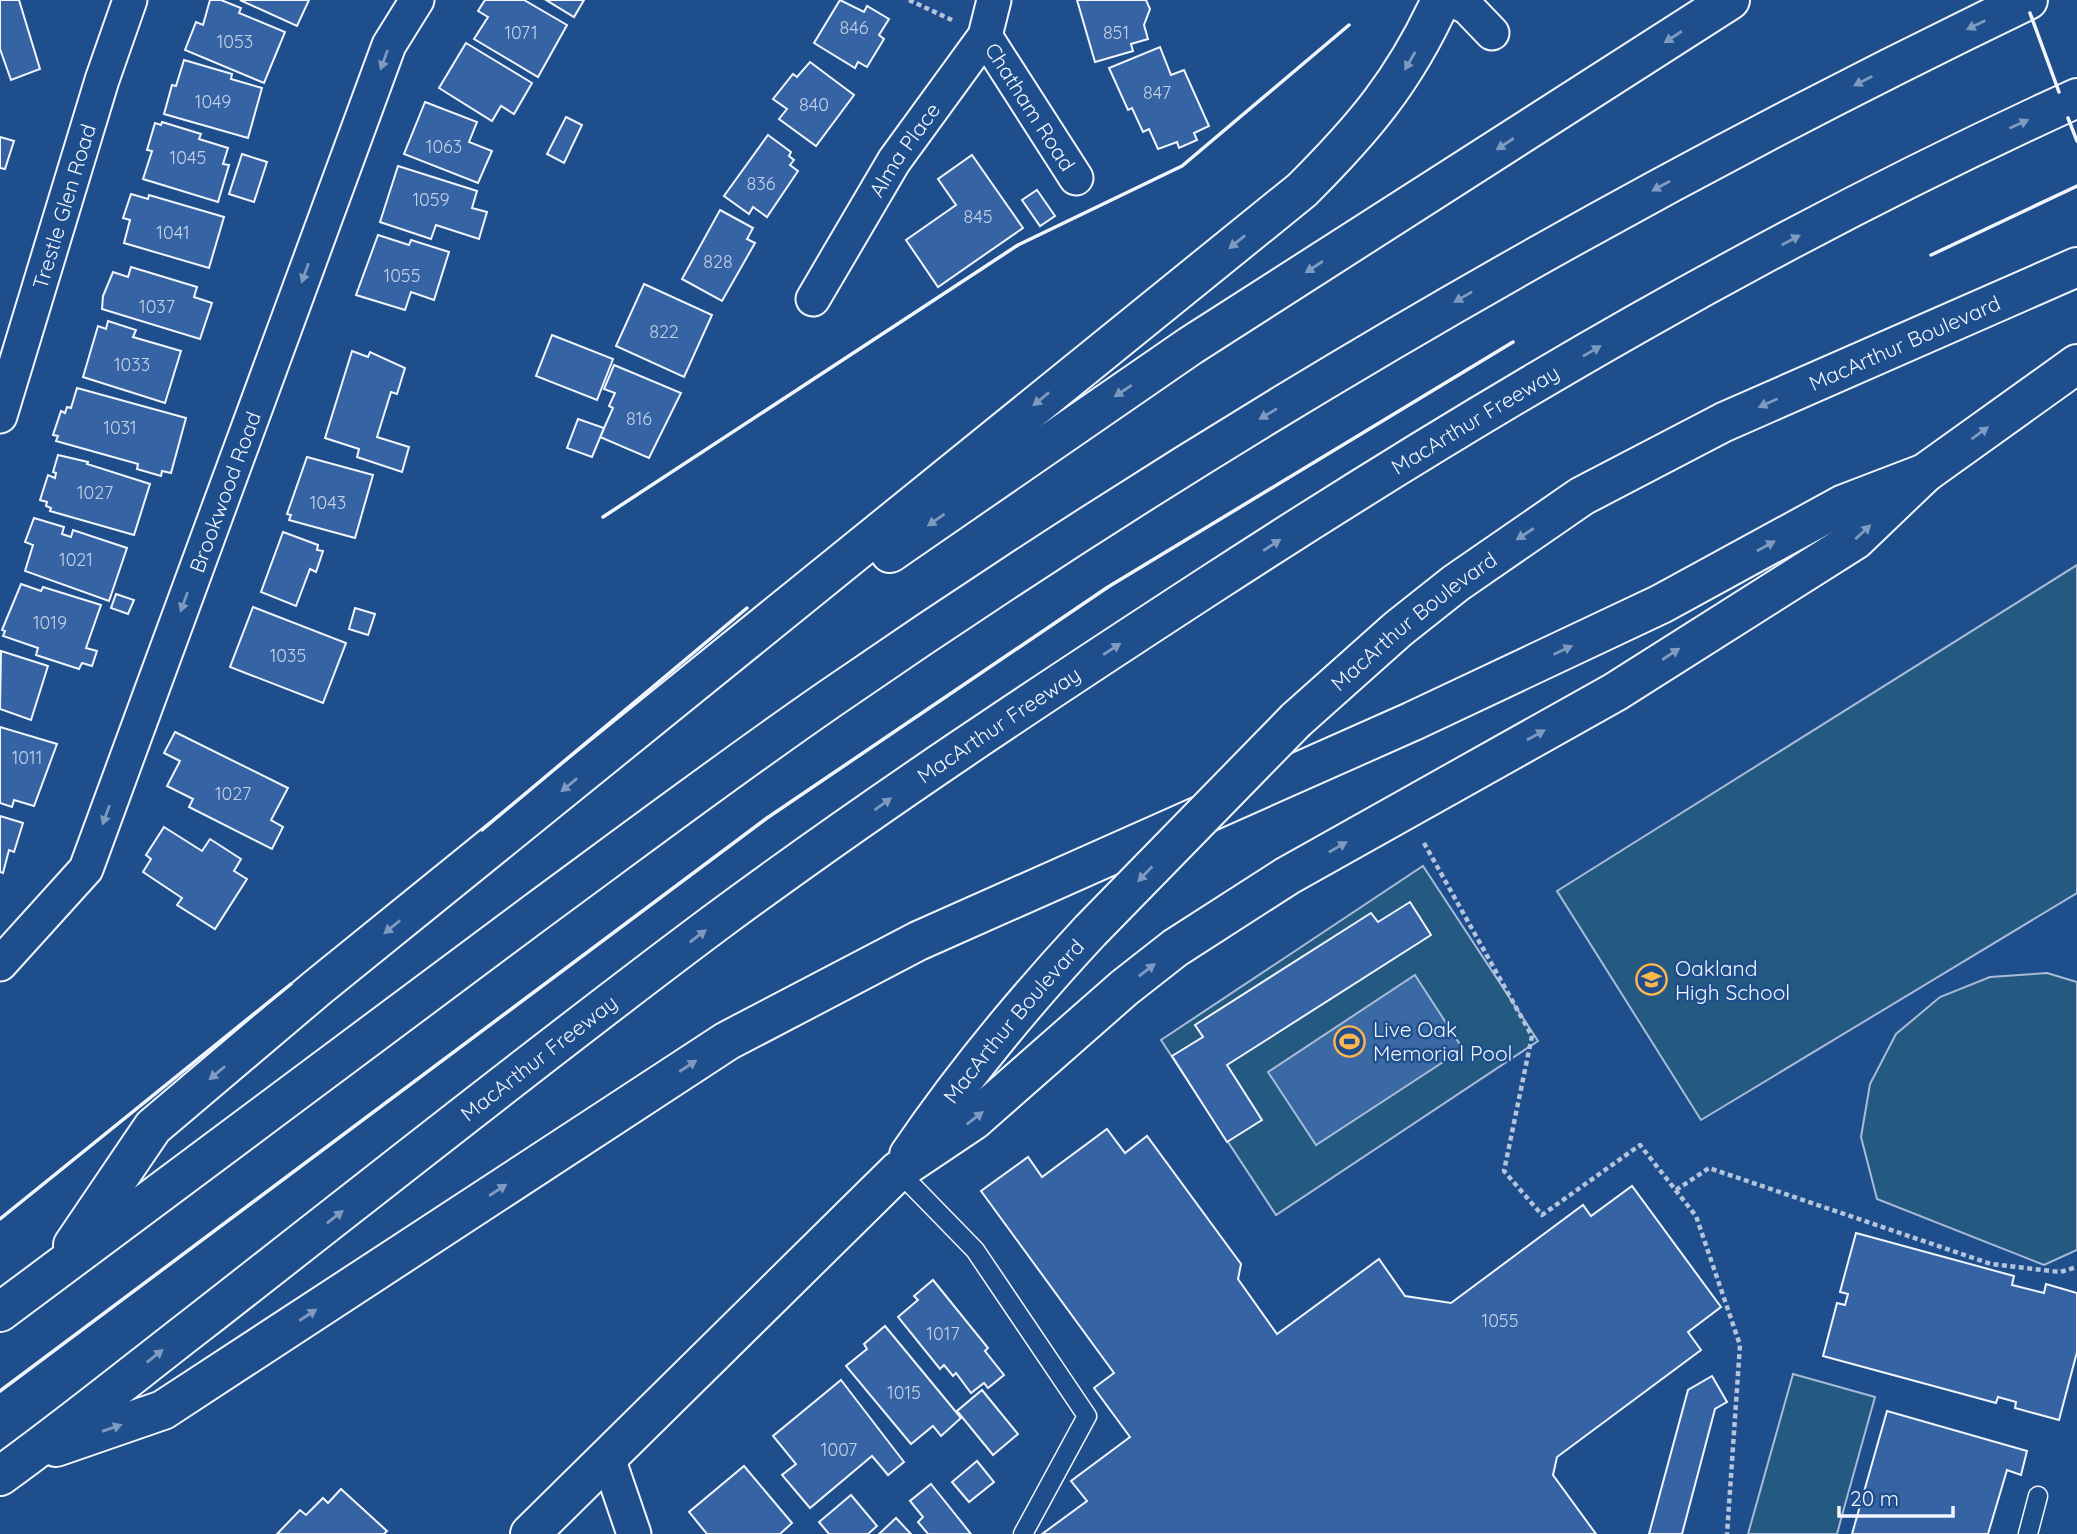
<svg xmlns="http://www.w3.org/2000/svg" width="2077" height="1534" viewBox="0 0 2077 1534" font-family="Quicksand,sans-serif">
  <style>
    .green { fill: #245a82; stroke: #a8bbd7; stroke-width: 2 }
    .water { fill: #3b69a3; stroke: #a8bbd7; stroke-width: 2 }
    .building { fill: #3563a3; stroke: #f2f6ff; stroke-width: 2 }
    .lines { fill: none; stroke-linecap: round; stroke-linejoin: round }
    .lane-casing { stroke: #f2f6ff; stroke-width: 21 }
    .street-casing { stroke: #f2f6ff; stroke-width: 37 }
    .secondary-casing { stroke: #f2f6ff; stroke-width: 42 }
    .highway-casing { stroke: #f2f6ff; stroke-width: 42 }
    .path { stroke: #b3c4dc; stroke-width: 4.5; stroke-dasharray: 5 3.5; stroke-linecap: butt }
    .lane { stroke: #1f4e8c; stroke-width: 18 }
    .street { stroke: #1f4e8c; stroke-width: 33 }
    .secondary { stroke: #1f4e8c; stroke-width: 38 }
    .highway { stroke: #1f4e8c; stroke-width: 38 }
    .secondary-bridge-casing { stroke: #f2f6ff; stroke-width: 42; stroke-linecap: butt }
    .secondary-bridge { stroke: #1f4e8c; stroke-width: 38 }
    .wall { stroke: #f2f6ff; stroke-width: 3.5 }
    .oneway { fill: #7e9ac0 }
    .labels { text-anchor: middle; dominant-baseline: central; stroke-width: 5; stroke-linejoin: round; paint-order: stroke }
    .number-label { font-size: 18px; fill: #c3d1e8 }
    .street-label { font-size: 21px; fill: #f2f6ff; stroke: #1f4e8c }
    .poi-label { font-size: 21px; fill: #f2f6ff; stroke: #1f4e8c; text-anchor: start }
  </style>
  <rect width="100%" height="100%" fill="#1f4e8c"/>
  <g class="green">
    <path d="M2077,565V893L1701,1120L1557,891Z"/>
    <path d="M1423,866L1538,1041L1276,1215L1161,1040Z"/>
    <path d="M2047,973L2077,982V1250L2044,1265L1877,1199L1861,1137L1870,1084L1896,1034L1940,997L1990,977Z"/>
    <path d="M1793,1374L1875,1397L1841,1519L1837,1534H1748Z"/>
  </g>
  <path class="water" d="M1415,975L1463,1049L1316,1145L1268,1072Z"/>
  <g class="building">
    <path d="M0,0H19L40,69L11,80L0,49Z"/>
    <path d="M210,0H221L241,8L239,13L285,32L264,83L185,50L196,22L203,25Z"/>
    <path d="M240,0H309L297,26Z"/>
    <path d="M485,0H524L567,25L538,77L474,39L488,17L478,11Z"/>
    <path d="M546,0H584L574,17Z"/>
    <path d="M840,0L864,12L867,6L889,19L879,35L884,39L867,67L858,62L855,68L814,43Z"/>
    <path d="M1077,0H1146L1150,9L1144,25L1148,39L1131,44L1133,51L1095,62Z"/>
    <path d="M466,43L532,83L514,114L501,106L492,121L439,88Z"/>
    <path d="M1160,47L1171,75L1184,70L1209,126L1194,133L1197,140L1179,148L1177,142L1158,149L1149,129L1143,132L1132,108L1128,110L1109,68Z"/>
    <path d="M184,60L232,74L231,79L262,88L248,138L164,114L172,85L176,86Z"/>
    <path d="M810,62L854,95L816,146L779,119L787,109L773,99L793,74L797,77Z"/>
    <path d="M425,102L477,122L469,142L492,151L478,183L404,154Z"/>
    <path d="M566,117L582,125L564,163L547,154Z"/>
    <path d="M162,122L201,134L199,139L228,148L223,164L229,165L218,202L143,179L152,151L147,150L155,123L161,125Z"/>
    <path d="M768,135L791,152L789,156L794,160L790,165L798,171L767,217L753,207L749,214L724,196Z"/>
    <path d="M0,137L14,141L5,169L0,168Z"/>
    <path d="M242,154L267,162L254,202L229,194Z"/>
    <path d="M972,155L1023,228L938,287L906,240L956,205L938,179Z"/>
    <path d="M398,166L477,191L472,208L487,212L479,239L436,225L431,239L380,222Z"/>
    <path d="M1037,190L1055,216L1040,226L1022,200Z"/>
    <path d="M131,194L148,199L149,195L224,217L209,268L124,243L130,220L123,218Z"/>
    <path d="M720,210L753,228L747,239L755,243L722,301L682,279Z"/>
    <path d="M378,235L409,245L411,240L449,252L434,300L411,292L405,310L356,295Z"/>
    <path d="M131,267L197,287L194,297L212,303L200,339L102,309L103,296L113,272L128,277Z"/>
    <path d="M644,284L712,315L684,377L616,346Z"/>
    <path d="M108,321L136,330L133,337L181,351L165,403L83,377L98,326L106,329Z"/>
    <path d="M552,335L613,359L597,400L536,376Z"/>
    <path d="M352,351L368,357L370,352L405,368L397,394L391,392L377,437L409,447L402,472L357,457L359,449L325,438Z"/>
    <path d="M614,365L681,393L649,458L600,437L613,408L609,406L615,393L604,389Z"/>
    <path d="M77,388L186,418L171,473L162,471L161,476L137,469L138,464L56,441L58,436L53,435L61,411L65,413L67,407L71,408Z"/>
    <path d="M578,419L604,428L592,457L567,448Z"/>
    <path d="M58,455L88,462L87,464L150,484L134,535L50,511L51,508L46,506L47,502L40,500L48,475L55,478L56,473L53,472Z"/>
    <path d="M307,457L373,475L355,538L289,520L291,515L287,514Z"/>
    <path d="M34,518L64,527L62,534L71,537L73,530L127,548L109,601L25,571L33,545L25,542Z"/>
    <path d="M283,532L318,545L317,550L323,551L316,572L310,569L296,606L261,592Z"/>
    <path d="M21,584L41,591L43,587L101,605L86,648L97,651L92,666L82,663L79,669L36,655L38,648L3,636L5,631L2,630Z"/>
    <path d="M116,594L134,600L128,614L111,608Z"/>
    <path d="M253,607L346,643L323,703L230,667Z"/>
    <path d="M355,608L375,614L368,635L349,629Z"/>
    <path d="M1,651L48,666L31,720L0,709Z"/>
    <path d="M0,727L57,744L34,806L14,800L12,807L0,803Z"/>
    <path d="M175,732L288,788L271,820L283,827L272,849L189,807L193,799L167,786L180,761L164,753Z"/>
    <path d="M0,816L23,823L14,852L9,850L3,873L0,872Z"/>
    <path d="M164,827L202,851L210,839L241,859L234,871L247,879L215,929L177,905L182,898L143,872L151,859L146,855Z"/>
    <path d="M1410,902L1431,935L1227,1065L1262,1120L1227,1142L1172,1056L1203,1037L1195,1025L1371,913L1378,922Z"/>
    <path d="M1107,1129L1125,1153L1147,1136L1241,1264L1238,1279L1277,1334L1379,1259L1405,1296L1451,1303L1583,1205L1591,1216L1632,1186L1721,1307L1688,1332L1701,1350L1557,1457L1553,1475L1596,1534H1042L1087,1501L1071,1481L1130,1437L1094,1388L1114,1373L981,1191L1028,1157L1042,1177Z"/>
    <path d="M1856,1233L2014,1276L2012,1285L2044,1293L2046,1284L2077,1293V1352L2059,1420L2015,1408L2016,1402L1998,1397L1996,1403L1823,1356L1837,1303L1845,1305L1848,1294L1840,1292Z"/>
    <path d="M933,1280L988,1348L985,1351L1004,1375L988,1388L984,1383L971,1393L956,1373L953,1376L944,1365L940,1369L898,1317L918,1300L914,1296Z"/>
    <path d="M885,1326L961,1418L941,1436L933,1426L911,1444L846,1366L867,1349L864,1344Z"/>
    <path d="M1712,1376L1727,1402L1715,1409L1682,1534H1649L1688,1390Z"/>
    <path d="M841,1380L904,1462L888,1475L872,1456L810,1508L782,1475L796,1464L773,1436Z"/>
    <path d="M982,1390L1018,1434L993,1455L957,1411Z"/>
    <path d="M1887,1411L2027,1451L2021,1475L2007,1470L1988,1534H1852Z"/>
    <path d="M977,1461L994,1482L969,1502L952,1482Z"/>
    <path d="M744,1466L792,1523L780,1534H707L689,1512Z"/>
    <path d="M931,1484L971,1534H928L918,1522L923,1517L910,1501Z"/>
    <path d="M341,1489L387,1531L384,1534H277L300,1510L306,1515L323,1498L328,1503Z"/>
    <path d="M851,1495L877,1526L868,1534H829L819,1522Z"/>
    <path d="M896,1518L911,1534H879Z"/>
  </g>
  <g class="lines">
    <defs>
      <g id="lane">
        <path d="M898,1171L975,1250L1087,1416L1023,1534"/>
        <path d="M2028,1534L2038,1496"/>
      </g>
      <g id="street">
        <path d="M1453,0L1468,8L1492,33"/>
        <path id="s1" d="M985,36L1076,178"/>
        <path id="s2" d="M813,299L894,161L985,36L994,0"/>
        <path id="s3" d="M0,416L102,80L130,0"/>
        <path id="s4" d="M0,964L86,869L389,45L417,0"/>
        <path d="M608,1458L634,1534"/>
      </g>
      <g id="secondary">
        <path id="s5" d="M1296,720L1398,629L1456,583L1582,496L1724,422L2077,267"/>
        <path id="s6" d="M909,1155C964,1074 1024,1002 1090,931"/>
        <path d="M530,1534L898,1171L974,1120L1124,988L1175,948L1287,876L1615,692L1855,540L1925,473L2077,364"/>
      </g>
      <g id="highway">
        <path d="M890,553L1190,346L1730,0"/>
        <path d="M73,1245L153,1127L317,988L1302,190C1364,128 1404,81 1441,0"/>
        <path d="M0,1312C179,1179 357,1045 536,912C634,840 731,767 831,698C1212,435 1611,201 2028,0"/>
        <path d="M56,1447L163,1410L727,1041L918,941L1413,721L1661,604L1844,504L1925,473"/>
        <path id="s7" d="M0,1476C68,1427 133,1374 199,1323C371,1189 541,1053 715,923C877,803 1044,693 1213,583C1490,403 1776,235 2077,98"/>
      </g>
    </defs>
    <use href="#lane" class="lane-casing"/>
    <use href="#street" class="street-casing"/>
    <use href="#secondary" class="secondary-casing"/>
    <use href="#highway" class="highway-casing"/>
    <g class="path">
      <path d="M909,0L952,20"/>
      <path d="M1424,843L1532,1036L1504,1171L1542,1215L1640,1145L1696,1216L1740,1345L1727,1534"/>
      <path d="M1676,1190L1709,1168L1991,1264L2060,1272L2077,1267"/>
    </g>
    <use href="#lane" class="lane"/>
    <use href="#street" class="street"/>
    <use href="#secondary" class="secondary"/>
    <use href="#highway" class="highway"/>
    <defs>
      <path id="secondary-bridge" d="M1090,931L1296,720"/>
    </defs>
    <use href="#secondary-bridge" class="secondary-bridge-casing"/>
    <use href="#secondary-bridge" class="secondary-bridge"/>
    <g class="wall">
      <path d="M2030,13L2059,92"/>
      <path d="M2068,118L2077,141"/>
      <path d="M1931,255L2077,186"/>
      <path d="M603,517L1018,245L1182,166L1349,25"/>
      <path d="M482,830L747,608"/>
      <path d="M0,1219L291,984"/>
      <path d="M0,1391L767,818L1108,587L1513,342"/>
    </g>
  </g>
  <defs><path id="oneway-solid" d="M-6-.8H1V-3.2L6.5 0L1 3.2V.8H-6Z" transform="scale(1.75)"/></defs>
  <g class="oneway">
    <use href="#oneway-solid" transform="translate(1976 25) rotate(154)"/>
    <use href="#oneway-solid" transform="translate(1673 37) rotate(147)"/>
    <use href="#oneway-solid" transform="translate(384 60) rotate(110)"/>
    <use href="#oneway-solid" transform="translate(1410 61) rotate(120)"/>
    <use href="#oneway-solid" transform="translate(1863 81) rotate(153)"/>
    <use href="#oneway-solid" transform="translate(2019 124) rotate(-24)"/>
    <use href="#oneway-solid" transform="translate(1505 144) rotate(147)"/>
    <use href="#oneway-solid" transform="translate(1661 186) rotate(151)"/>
    <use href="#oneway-solid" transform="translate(1791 240) rotate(-28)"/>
    <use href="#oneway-solid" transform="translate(1237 242) rotate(141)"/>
    <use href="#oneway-solid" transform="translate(1314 267) rotate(147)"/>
    <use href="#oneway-solid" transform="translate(305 273) rotate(110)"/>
    <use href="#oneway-solid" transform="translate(1463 297) rotate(150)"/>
    <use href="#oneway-solid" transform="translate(1592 351) rotate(-30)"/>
    <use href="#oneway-solid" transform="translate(1123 391) rotate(146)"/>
    <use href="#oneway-solid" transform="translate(1041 399) rotate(141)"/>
    <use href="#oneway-solid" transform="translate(1768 403) rotate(156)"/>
    <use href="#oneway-solid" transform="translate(1268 414) rotate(149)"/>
    <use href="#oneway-solid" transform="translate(1980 433) rotate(-36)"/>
    <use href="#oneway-solid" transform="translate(936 520) rotate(145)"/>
    <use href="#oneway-solid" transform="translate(1863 532) rotate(-43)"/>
    <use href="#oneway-solid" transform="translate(1525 534) rotate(147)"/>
    <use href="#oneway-solid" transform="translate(1272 545) rotate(-33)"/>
    <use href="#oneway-solid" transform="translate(1766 546) rotate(-29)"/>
    <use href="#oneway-solid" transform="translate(184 602) rotate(110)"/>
    <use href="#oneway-solid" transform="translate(1112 649) rotate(-33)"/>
    <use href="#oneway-solid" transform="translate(1563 650) rotate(-25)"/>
    <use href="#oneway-solid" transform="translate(1671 654) rotate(-33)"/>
    <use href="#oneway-solid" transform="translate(1536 735) rotate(-29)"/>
    <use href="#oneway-solid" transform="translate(569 785) rotate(141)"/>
    <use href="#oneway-solid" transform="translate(883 804) rotate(-36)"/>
    <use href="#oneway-solid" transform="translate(106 815) rotate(110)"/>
    <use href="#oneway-solid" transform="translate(1338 847) rotate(-30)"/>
    <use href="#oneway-solid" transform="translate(1145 874) rotate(134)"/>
    <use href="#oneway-solid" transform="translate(392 927) rotate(141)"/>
    <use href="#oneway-solid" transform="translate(698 936) rotate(-37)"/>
    <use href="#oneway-solid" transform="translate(1147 970) rotate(-38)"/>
    <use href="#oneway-solid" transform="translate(688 1066) rotate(-33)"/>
    <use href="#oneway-solid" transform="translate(217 1073) rotate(140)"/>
    <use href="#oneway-solid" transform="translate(975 1118) rotate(-38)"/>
    <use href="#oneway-solid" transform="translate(498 1190) rotate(-33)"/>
    <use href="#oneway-solid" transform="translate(335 1217) rotate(-38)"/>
    <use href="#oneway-solid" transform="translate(308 1315) rotate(-33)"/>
    <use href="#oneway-solid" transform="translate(155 1356) rotate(-38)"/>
    <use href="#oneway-solid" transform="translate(112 1428) rotate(-19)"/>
  </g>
  <defs>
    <symbol id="school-ring" viewBox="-11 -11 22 22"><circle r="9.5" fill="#1f4e8c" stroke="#ffb74d" stroke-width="1.5"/><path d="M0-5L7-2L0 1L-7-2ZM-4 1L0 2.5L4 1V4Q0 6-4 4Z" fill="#ffb74d"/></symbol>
    <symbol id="stadium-ring" viewBox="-11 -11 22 22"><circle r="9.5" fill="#1f4e8c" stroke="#ffb74d" stroke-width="1.5"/><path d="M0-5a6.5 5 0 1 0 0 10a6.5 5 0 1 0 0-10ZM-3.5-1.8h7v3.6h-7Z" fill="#ffb74d"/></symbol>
  </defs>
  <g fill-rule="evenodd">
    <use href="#school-ring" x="1634" y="962" width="35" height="35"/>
    <use href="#stadium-ring" x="1332" y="1024" width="35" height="35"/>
  </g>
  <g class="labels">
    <g class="number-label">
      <text x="854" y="27">846</text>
      <text x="521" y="32">1071</text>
      <text x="1116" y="32">851</text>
      <text x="235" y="41">1053</text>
      <text x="1157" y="92">847</text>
      <text x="213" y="101">1049</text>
      <text x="814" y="104">840</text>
      <text x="444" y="146">1063</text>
      <text x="188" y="157">1045</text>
      <text x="761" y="183">836</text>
      <text x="431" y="199">1059</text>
      <text x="978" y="216">845</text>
      <text x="173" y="232">1041</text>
      <text x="718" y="261">828</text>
      <text x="402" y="275">1055</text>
      <text x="157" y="306">1037</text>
      <text x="664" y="331">822</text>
      <text x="132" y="364">1033</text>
      <text x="639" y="418">816</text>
      <text x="120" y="427">1031</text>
      <text x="95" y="492">1027</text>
      <text x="328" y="502">1043</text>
      <text x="76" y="559">1021</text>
      <text x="50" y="622">1019</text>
      <text x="288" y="655">1035</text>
      <text x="27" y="757">1011</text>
      <text x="233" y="793">1027</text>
      <text x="1500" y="1320">1055</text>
      <text x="943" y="1333">1017</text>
      <text x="904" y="1392">1015</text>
      <text x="839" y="1449">1007</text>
    </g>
    <g class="street-label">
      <text stroke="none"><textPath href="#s1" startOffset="84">Chatham Road</textPath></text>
      <text stroke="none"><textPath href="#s2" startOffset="175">Alma Place</textPath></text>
      <text stroke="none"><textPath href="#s3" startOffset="219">Trestle Glen Road</textPath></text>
      <text stroke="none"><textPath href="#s5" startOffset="721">MacArthur Boulevard</textPath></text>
      <text stroke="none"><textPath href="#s7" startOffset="1816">MacArthur Freeway</textPath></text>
      <text stroke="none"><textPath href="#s4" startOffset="530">Brookwood Road</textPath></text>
      <text stroke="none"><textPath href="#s5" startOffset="154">MacArthur Boulevard</textPath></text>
      <text stroke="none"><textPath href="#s7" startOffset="1250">MacArthur Freeway</textPath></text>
      <text stroke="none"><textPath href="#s6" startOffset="170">MacArthur Boulevard</textPath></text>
      <text stroke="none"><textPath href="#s7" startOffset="682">MacArthur Freeway</textPath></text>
    </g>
    <g class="poi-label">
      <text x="1675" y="968">Oakland<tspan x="1675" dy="24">High School</tspan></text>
      <text x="1373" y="1029">Live Oak<tspan x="1373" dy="24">Memorial Pool</tspan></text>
    </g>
  </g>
  <path d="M1839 1506v10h114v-10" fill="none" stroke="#f2f6ff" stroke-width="3.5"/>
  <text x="1850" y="1506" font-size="21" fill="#f2f6ff" stroke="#1f4e8c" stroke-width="5" paint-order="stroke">20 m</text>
</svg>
